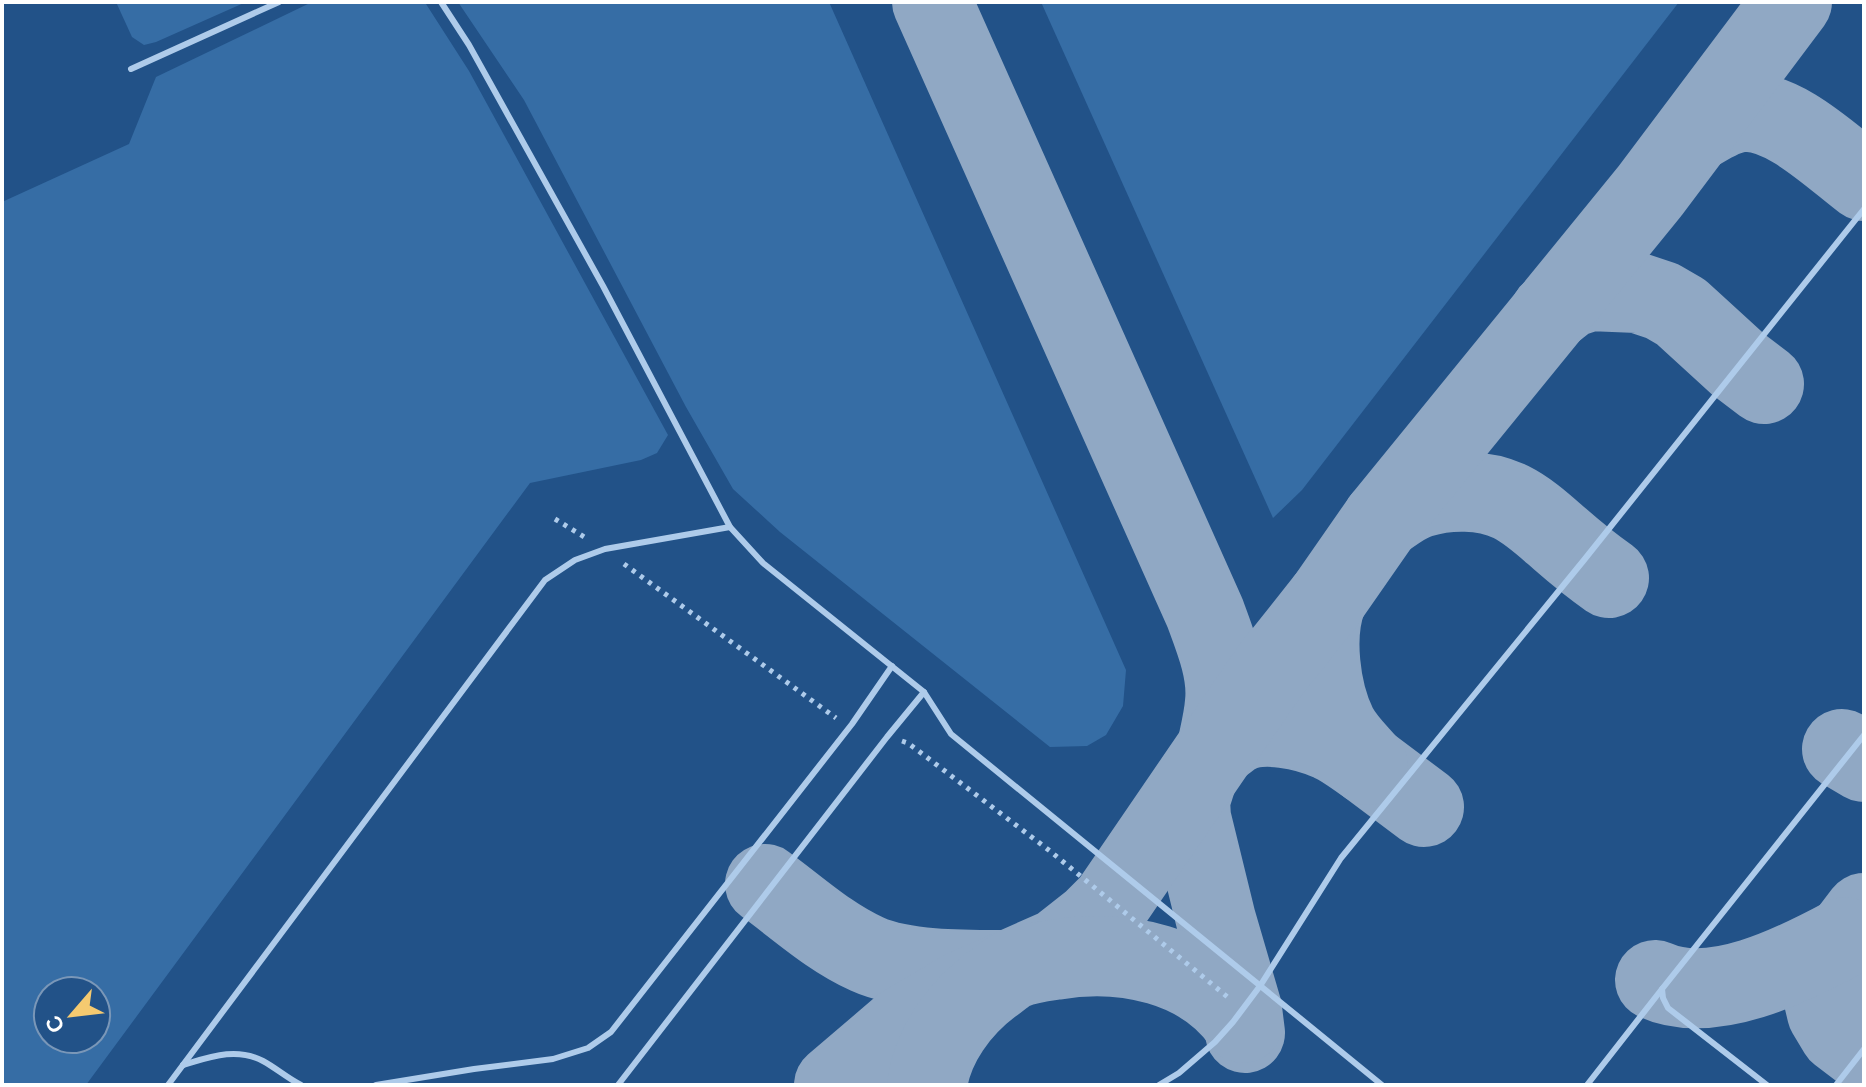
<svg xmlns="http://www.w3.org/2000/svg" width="1866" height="1087" viewBox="0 0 1866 1087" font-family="Helvetica,sans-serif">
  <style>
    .green { fill: #366da5; fill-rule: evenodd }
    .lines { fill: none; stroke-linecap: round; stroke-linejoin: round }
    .taxiway { stroke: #90a8c4; stroke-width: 80 }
    .path { stroke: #aecbea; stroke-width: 5; stroke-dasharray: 4 6; stroke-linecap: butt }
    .service { stroke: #aecbea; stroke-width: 6 }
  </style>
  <rect width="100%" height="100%" fill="#225288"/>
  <g class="green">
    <path d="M116,2H246L156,42L144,45L132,37Z"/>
    <path d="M312,2H423L426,4L469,71L668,435L657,453L641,460L530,483L86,1085H2V202L129,144L156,77ZM48,991H96V1039H48Z"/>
    <path d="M458,2H829L1126,670L1123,706L1106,735L1087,746L1050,747L780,532L733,489L686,407L524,100Z"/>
    <path d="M1041,2H1679L1302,490L1273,518Z"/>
  </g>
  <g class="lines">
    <g class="taxiway">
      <path d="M932,2L1205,613C1215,640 1228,672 1225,702C1224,717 1220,733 1217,747"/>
      <path d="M1696,132C1709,124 1725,114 1741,112C1784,109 1832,157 1864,181"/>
      <path d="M1550,313L1569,298L1590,291L1638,293L1662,301L1681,312L1739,365L1764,384"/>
      <path d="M1382,520C1394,512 1406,502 1420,498C1448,489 1484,489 1511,502C1529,511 1545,526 1560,539C1576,553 1592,566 1609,578"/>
      <path d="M1327,729L1368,765L1424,807"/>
      <path d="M1217,747C1224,743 1231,736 1238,733C1261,720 1307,730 1330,741C1344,747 1356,757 1368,765C1357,752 1345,741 1337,726C1320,691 1313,635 1327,599"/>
      <path d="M1842,749L1864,762"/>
      <path d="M1197,778L1190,800L1191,818L1216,920L1242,1009L1245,1033"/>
      <path d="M765,884C798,908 829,937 867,954C904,971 968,970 1009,970"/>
      <path d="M1864,913L1829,959L1823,974L1822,992L1827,1013L1839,1033L1864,1052"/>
      <path d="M1655,980C1712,1006 1793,965 1845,937"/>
      <path d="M834,1085L903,1026L964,990L1059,948L1092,922L1111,903L1269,672L1327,599L1382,520L1650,191L1792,2"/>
      <path d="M927,1085C933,1044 960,1008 992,984C999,980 1005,973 1012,970C1025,964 1040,962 1054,960C1122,948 1202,964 1243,1023"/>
    </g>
    <g class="path">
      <path d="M555,519L586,538"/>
      <path d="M624,564L836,718"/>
      <path d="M902,741L908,743L1050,851L1230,999"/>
    </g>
    <g class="service">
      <path d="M441,2L469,45L603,286L730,527L763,563L924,692L951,734L1382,1085"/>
      <path d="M131,69L279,2"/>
      <path d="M183,1065C210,1057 236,1047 263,1061C276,1068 287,1078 301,1085"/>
      <path d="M168,1085L545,580L575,560L605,549L730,527"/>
      <path d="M376,1085L474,1069L553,1059L588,1048L611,1032L852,724L892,666"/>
      <path d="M618,1085L887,737L924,692"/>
      <path d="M1159,1085L1179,1073L1215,1042L1233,1022L1260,986L1341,858L1584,560L1864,209"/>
      <path d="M1587,1085L1662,989"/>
      <path d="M1767,1085L1668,1008L1663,998L1662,989L1864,735"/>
      <path d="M1836,1085L1864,1049"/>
    </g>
  </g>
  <rect width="1866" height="1087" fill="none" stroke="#ffffff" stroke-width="8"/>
  <g transform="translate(72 1015) rotate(242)"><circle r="38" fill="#225288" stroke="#7a97b8" stroke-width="2"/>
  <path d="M0-6L14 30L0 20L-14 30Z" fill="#f5ca70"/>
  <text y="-12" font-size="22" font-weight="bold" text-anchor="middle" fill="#ffffff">С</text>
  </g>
</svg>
